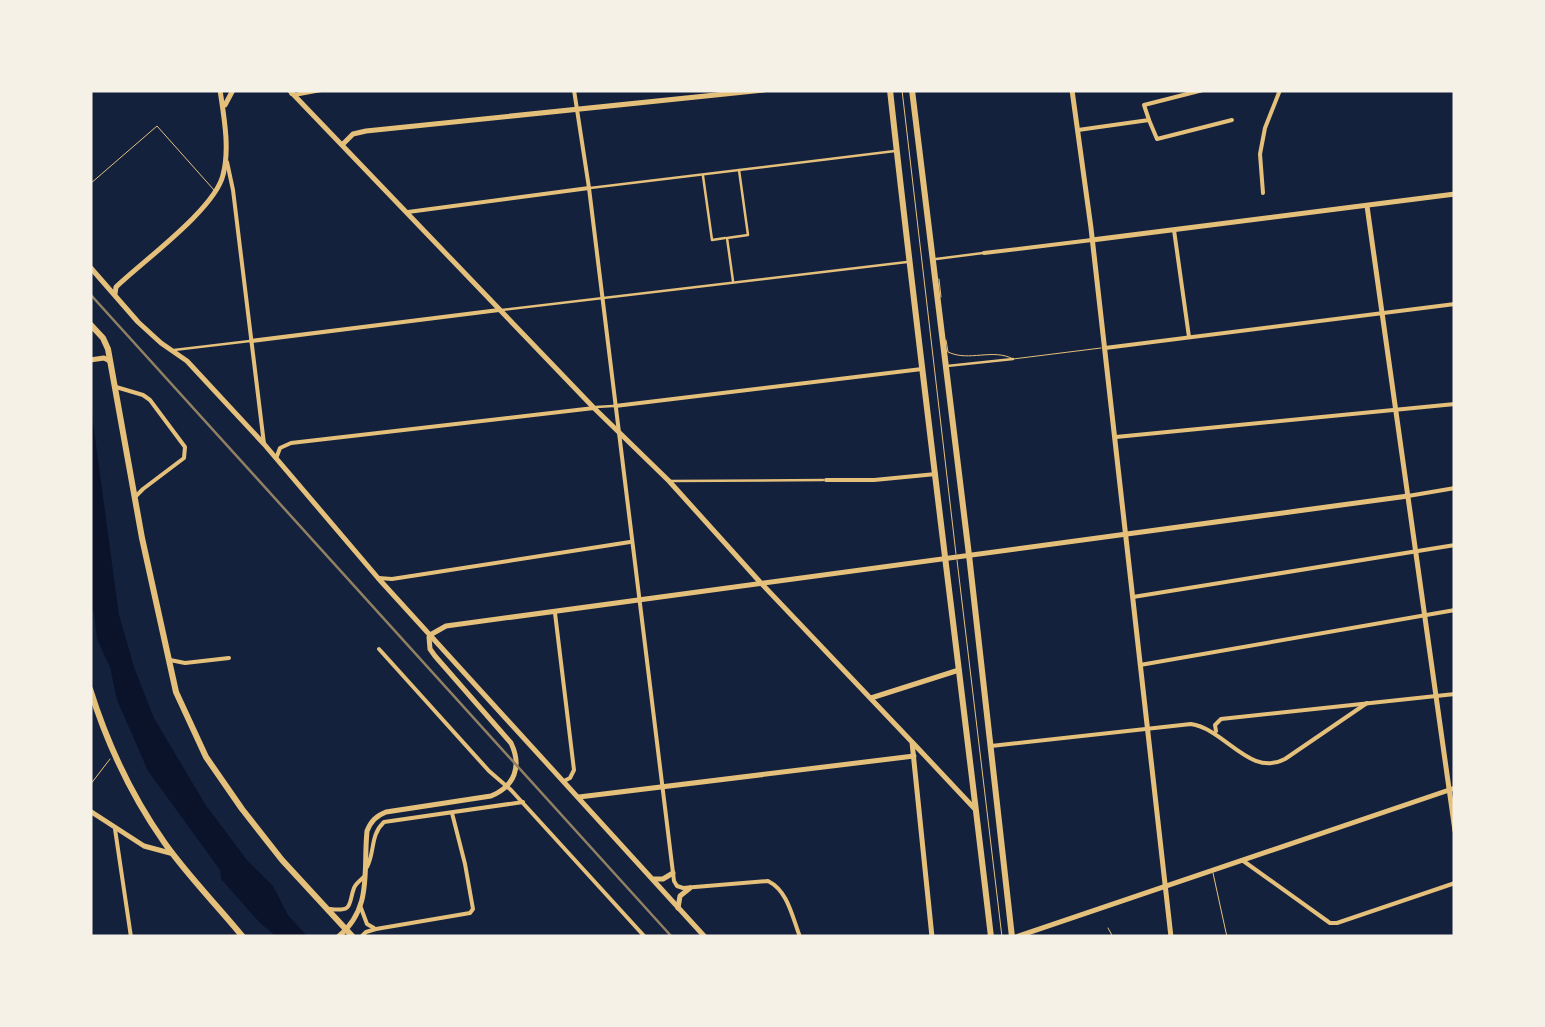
<svg xmlns="http://www.w3.org/2000/svg" width="1545" height="1027" viewBox="0 0 1545 1027" font-family="'PT Sans Narrow',sans-serif">
  <style>
    .water { fill: #0b132b }
    .lines { fill: none; stroke-linecap: round; stroke-linejoin: round }
    .service { stroke: #e5c07b; stroke-width: 1 }
    .pedestrian { stroke: #e5c07b; stroke-width: 2.5 }
    .minor { stroke: #e5c07b; stroke-width: 4 }
    .tertiary { stroke: #e5c07b; stroke-width: 5 }
    .secondary { stroke: #e5c07b; stroke-width: 5 }
    .primary { stroke: #e5c07b; stroke-width: 6 }
    .trunk { stroke: #e5c07b; stroke-width: 6 }
    .rail { stroke: #918062; stroke-width: 2.5 }
  </style>
  <rect width="100%" height="100%" fill="#14213d"/>
  <path class="water" d="M90,400L119,615L134,667L154,718L205,804L247,860L273,886L288,915L308,937H277L260,923L221,879L220,870L148,771L117,700L110,667L97,639L94,613L90,608Z"/>
  <g class="lines">
    <g class="service">
      <path d="M902,90L956,554"/>
      <path d="M90,184L157,126L214,190"/>
      <path d="M939,279L941,297"/>
      <path d="M946,340L948,352C969,362 993,348 1013,359L1101,348"/>
      <path d="M957,560L1002,937"/>
      <path d="M90,785L110,759"/>
      <path d="M1213,873L1227,937"/>
      <path d="M1108,928L1113,937"/>
    </g>
    <g class="pedestrian">
      <path d="M703,176L712,240L725,238"/>
      <path d="M590,188L895,151"/>
      <path d="M936,259L983,253"/>
      <path d="M733,281L727,238L748,235L739,170"/>
      <path d="M502,310L907,262"/>
      <path d="M174,350L250,341"/>
      <path d="M947,366L1013,359"/>
      <path d="M596,407L613,406"/>
      <path d="M671,481L823,480"/>
    </g>
    <g class="minor">
      <path d="M574,90L589,188L674,881L677,886L683,888L768,881C788,891 792,916 800,937"/>
      <path d="M294,95L321,90"/>
      <path d="M1149,120L1157,139L1232,120"/>
      <path d="M1078,130L1149,120L1144,105L1203,90"/>
      <path d="M227,162L233,190L264,444"/>
      <path d="M1263,193L1260,154L1265,128L1280,90"/>
      <path d="M408,212L589,188"/>
      <path d="M1174,230L1189,337"/>
      <path d="M984,253L1092,240"/>
      <path d="M251,341L499,310"/>
      <path d="M1105,348L1455,304"/>
      <path d="M116,387L143,395L150,400L185,447L184,458L143,489L135,497"/>
      <path d="M615,406L922,369"/>
      <path d="M1116,437L1455,404"/>
      <path d="M277,456L280,448L291,443L594,408"/>
      <path d="M826,480H874L936,474"/>
      <path d="M1408,496L1455,488"/>
      <path d="M378,578L392,579L630,542"/>
      <path d="M1133,597L1455,545"/>
      <path d="M555,613L574,770L570,778L564,781"/>
      <path d="M379,649L489,771L511,790L645,937"/>
      <path d="M170,660L185,663L229,658"/>
      <path d="M1140,665L1455,610"/>
      <path d="M1216,731L1215,725L1221,719L1455,694"/>
      <path d="M991,746L1191,724C1225,729 1250,778 1285,759L1367,703"/>
      <path d="M115,829L131,937"/>
      <path d="M1242,860L1330,923H1337L1455,883"/>
      <path d="M367,867C375,852 370,835 384,822L523,802"/>
      <path d="M361,908L367,924L374,928"/>
      <path d="M330,909C354,912 348,904 354,888C356,883 361,880 365,876"/>
      <path d="M361,937L366,932L376,929L470,913L473,909L465,864L452,813"/>
    </g>
    <g class="tertiary">
      <path d="M1072,90L1091,228L1171,937"/>
      <path d="M343,144L353,134L366,131L764,90"/>
      <path d="M1367,206L1455,831"/>
      <path d="M1092,240L1455,194"/>
      <path d="M90,360L104,358L110,361"/>
      <path d="M430,635L446,626L1408,496"/>
      <path d="M871,698L959,670"/>
      <path d="M913,743L974,808"/>
      <path d="M90,811L144,846L170,853"/>
      <path d="M1016,937L1455,788"/>
    </g>
    <g class="secondary">
      <path d="M291,92L594,408L669,481L760,582L912,742L932,937"/>
      <path d="M225,105L233,90"/>
      <path d="M90,267L138,322L161,343L187,361L264,444L378,578L705,937"/>
      <path d="M115,294L116,287C143,261 215,209 223,175C230,149 224,117 220,90"/>
      <path d="M579,797L914,756"/>
      <path d="M654,879H663L673,873"/>
      <path d="M678,908L680,896L690,888"/>
      <path d="M338,937C373,908 363,871 367,831C371,821 376,816 386,812L491,796C515,786 522,766 511,743L435,656L430,649L429,637"/>
    </g>
    <g class="primary">
      <path d="M291,90L292,93"/>
      <path d="M890,90C921,373 958,655 991,937"/>
      <path d="M912,90L969,555L1012,937"/>
    </g>
    <g class="trunk">
      <path d="M90,324L103,338L108,349L142,538L176,692L206,757L242,809L282,860L353,937"/>
      <path d="M90,689C107,743 131,795 164,842C187,875 217,905 243,937"/>
    </g>
    <path class="rail" d="M90,294L672,937"/>
  </g>
  <rect width="1545" height="1027" fill="none" stroke="#f6f1e7" stroke-width="185"/>
</svg>
